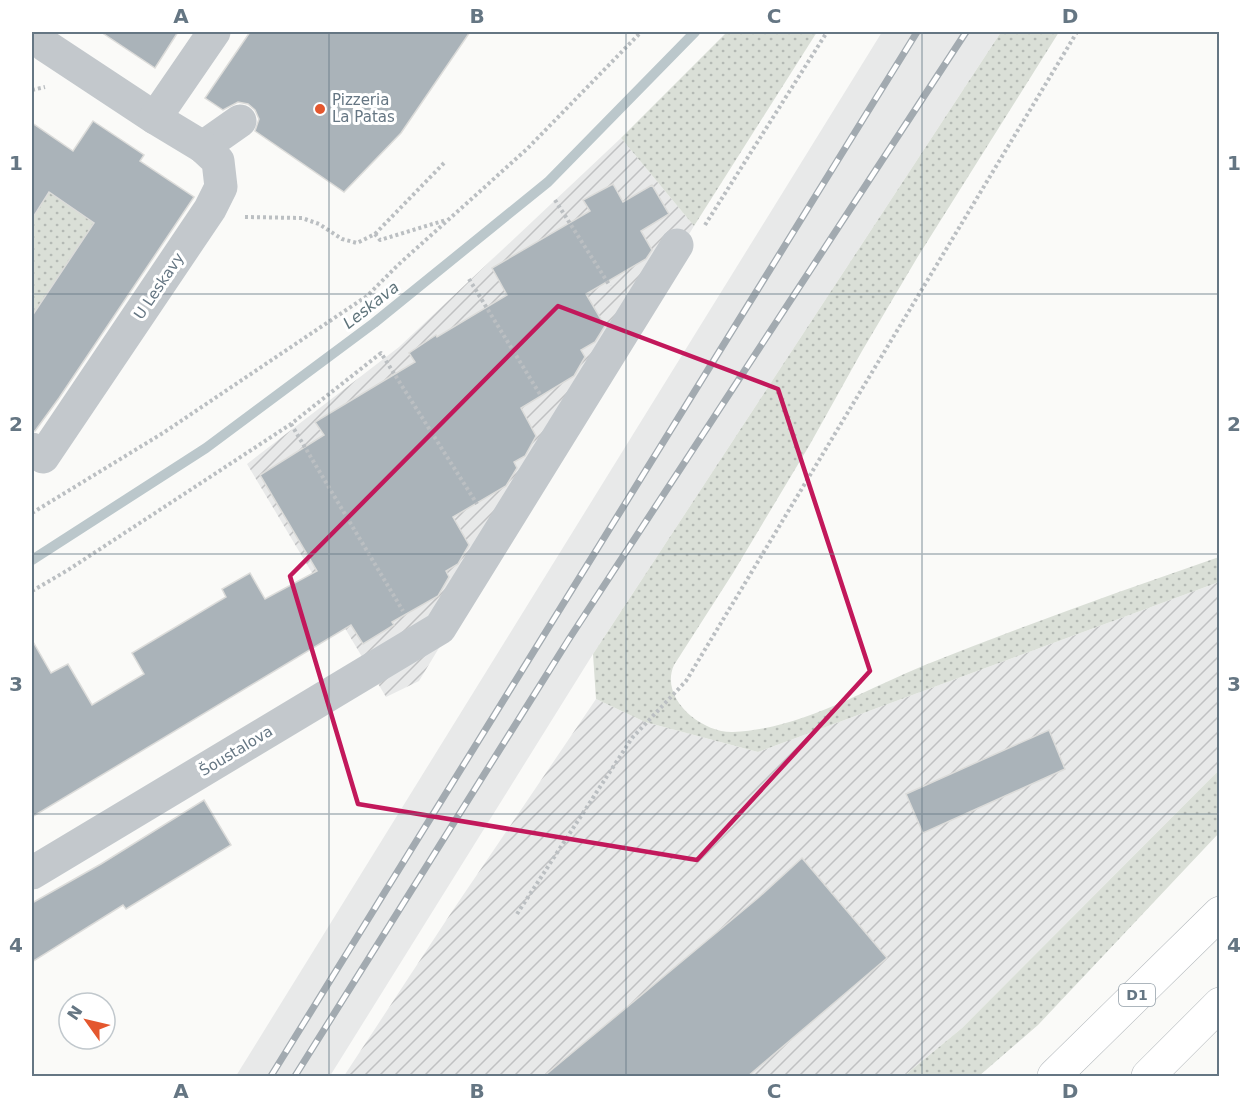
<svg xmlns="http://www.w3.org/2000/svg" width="1251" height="1108" viewBox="0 0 1251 1108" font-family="'DejaVu Sans',sans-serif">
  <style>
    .built { fill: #e8e9e9 }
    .industrial { fill: url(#industrial-furrows) }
    .green { fill: url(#green-dots) }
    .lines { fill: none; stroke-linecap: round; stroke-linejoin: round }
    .stream { stroke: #bbc7cb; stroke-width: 10 }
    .building { fill: #aab3b9; stroke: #dcdcda; stroke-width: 1.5 }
    .highway-casing { stroke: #b4b9bd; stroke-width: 34 }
    .path { stroke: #bbbfc2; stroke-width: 4; stroke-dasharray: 3 3; stroke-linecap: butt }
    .minor { stroke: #c3c8cc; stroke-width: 33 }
    .highway { stroke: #fff; stroke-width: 33 }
    .rail-casing { stroke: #a2aab0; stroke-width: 7 }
    .rail { stroke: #fff; stroke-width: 4.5; stroke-dasharray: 14; stroke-linecap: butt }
    .marked { fill: none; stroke: #c2185b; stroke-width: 4.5; stroke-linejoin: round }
    .grid { fill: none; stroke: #657683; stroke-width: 1.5; stroke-opacity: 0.55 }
    .poi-dot { fill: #e4572e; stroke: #fff; stroke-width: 2 }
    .labels { text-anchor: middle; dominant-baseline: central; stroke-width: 6; stroke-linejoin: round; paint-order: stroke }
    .shield { fill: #fff; stroke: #939fa8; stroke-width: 1.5 }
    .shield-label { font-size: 14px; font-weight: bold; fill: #657683 }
    .poi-label { font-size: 15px; fill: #657683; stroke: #fff; text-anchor: start }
    .street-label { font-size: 15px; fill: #657683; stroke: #fff }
    .water-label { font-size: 16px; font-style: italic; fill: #60757c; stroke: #fff }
    .neatline { fill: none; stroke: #657683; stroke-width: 2 }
    .grid-label { font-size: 20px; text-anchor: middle; font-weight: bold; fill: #657683 }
  </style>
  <defs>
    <pattern id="industrial-furrows" width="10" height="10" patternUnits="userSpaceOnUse" patternTransform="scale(1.5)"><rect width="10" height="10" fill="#e8e9e9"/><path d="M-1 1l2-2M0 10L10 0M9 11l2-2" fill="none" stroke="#c0c1c2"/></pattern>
    <pattern id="green-dots" width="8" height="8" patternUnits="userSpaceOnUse" patternTransform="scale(1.5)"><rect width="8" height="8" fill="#dadfd7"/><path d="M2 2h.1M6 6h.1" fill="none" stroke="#b4b9b4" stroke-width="1.8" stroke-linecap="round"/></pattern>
  </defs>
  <rect width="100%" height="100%" fill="#fafaf8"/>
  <path class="built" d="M882,32H1001L593,654L330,1076H236Z"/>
  <g class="industrial">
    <path d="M621,138L694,226L419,681L386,697L247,464L399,347Z"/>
    <path d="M1219,582V770L962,1028L904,1076H344L451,913L596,699L645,722L758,752Z"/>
  </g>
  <g class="green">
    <path d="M727,32H817L694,226L621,138Z"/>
    <path d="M1001,32H1059L917,258L862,351L809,446L733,573L674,665C659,698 701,733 733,732C801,729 864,690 925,665C1022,626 1121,591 1219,557V582L758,752L645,722L596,699L593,654Z"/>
    <path d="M49,192L94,223L113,318L56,280L32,316V219Z"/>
    <path d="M1219,770V833L1038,1025L979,1076H904L962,1028Z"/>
  </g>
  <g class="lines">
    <path class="stream" d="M32,560L206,448L374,323L548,182L695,32"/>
  </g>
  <g class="building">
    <path d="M101,32H178L155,68Z"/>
    <path d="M250,32H470L401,133L344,192L255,131L259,119L255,110L248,104L238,102L223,110L205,98Z"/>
    <path d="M93,121L144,155L140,161L194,197L59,398L35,431H32V316L94,223L49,192L32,219V123L73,151Z"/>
    <path d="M613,184L623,202L652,185L669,214L641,231L652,250L646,259L586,294L605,326L595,342L581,350L585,357L574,376L521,408L536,436L525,456L514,462L517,468L506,486L453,517L469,545L458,564L446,571L449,577L438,596L392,622L394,625L363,644L351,625L32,817V640L51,673L68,664L92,705L144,674L132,653L226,597L222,589L250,573L265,599L317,571L260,475L324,435L315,422L415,362L409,353L436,335L437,337L507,295L492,268L590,211L583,200Z"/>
    <path d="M1049,730L1065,769L923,833L906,794Z"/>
    <path d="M204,800L231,845L126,909L123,905L32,962V903L101,864Z"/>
    <path d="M802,858L887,958L747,1077H543L758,898Z"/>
  </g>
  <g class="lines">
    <defs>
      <g id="highway">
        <path d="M1054,1076L1220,913"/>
        <path d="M1148,1076L1220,1004"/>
      </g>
    </defs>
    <use href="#highway" class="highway-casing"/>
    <g class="path">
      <path d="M32,90L45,87"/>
      <path d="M555,200L610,286"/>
      <path d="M245,217L302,218L319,224L342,239L357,243L375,234L380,240L446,220"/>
      <path d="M705,225L827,32"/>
      <path d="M375,234L444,163"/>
      <path d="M469,279L541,396"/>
      <path d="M291,424L403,611"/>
      <path d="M32,513L163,433L367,296L398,265L527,149L641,32"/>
      <path d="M32,591L68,570L291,424L381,353L477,504"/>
      <path d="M517,914L632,738L686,681L1077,32"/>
    </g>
    <g class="minor">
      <path d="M34,32L46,46L155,118"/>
      <path d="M203,147L240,121"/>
      <path d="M32,449L43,457L210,209L221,187L218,161L203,147L155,118L214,32"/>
      <path d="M32,873L440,628L677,245"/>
    </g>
    <use href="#highway" class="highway"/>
    <defs>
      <g id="rail">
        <path d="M271,1076L917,32"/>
        <path d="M295,1076L569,639L966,32"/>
      </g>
    </defs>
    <use href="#rail" class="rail-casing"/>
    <use href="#rail" class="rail"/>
  </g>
  <path class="marked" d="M558,306L778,389L870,671L697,860L358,804L290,576Z"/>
  <path class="grid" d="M329,32V1076M626,32V1076M922,32V1076M32,294H1220M32,554H1220M32,814H1220"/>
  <circle class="poi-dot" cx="320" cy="109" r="6"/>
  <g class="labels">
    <rect class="shield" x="1119" y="984" width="36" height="22" rx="4.5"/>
    <g class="shield-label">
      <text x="1137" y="995">D1</text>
    </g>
    <g class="poi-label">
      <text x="332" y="100">Pizzeria<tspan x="332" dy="17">La Patas</tspan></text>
    </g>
    <g class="street-label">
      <text transform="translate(159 286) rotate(-56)">U Leskavy</text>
      <text transform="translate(236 751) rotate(-31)">Šoustalova</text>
    </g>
    <g class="water-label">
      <text transform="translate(371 305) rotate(-38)">Leskava</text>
    </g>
  </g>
  <rect width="1251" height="1108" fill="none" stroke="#ffffff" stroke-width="66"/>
  <g transform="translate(87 1021) rotate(304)"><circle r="28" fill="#ffffff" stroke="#c1c8cd" stroke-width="1.5"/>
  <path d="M0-4.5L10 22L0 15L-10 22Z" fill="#e4572e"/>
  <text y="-9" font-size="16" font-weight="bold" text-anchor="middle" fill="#657683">N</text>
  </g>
  <rect x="33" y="33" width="1185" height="1042" class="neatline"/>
  <g class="grid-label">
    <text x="181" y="23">A</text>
    <text x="477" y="23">B</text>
    <text x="774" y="23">C</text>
    <text x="1070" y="23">D</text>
    <text x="16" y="170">1</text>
    <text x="1234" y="170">1</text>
    <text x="16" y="431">2</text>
    <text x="1234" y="431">2</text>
    <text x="16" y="691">3</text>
    <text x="1234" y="691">3</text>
    <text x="16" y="952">4</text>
    <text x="1234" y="952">4</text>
    <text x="181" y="1098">A</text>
    <text x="477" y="1098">B</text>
    <text x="774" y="1098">C</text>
    <text x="1070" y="1098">D</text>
  </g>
</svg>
